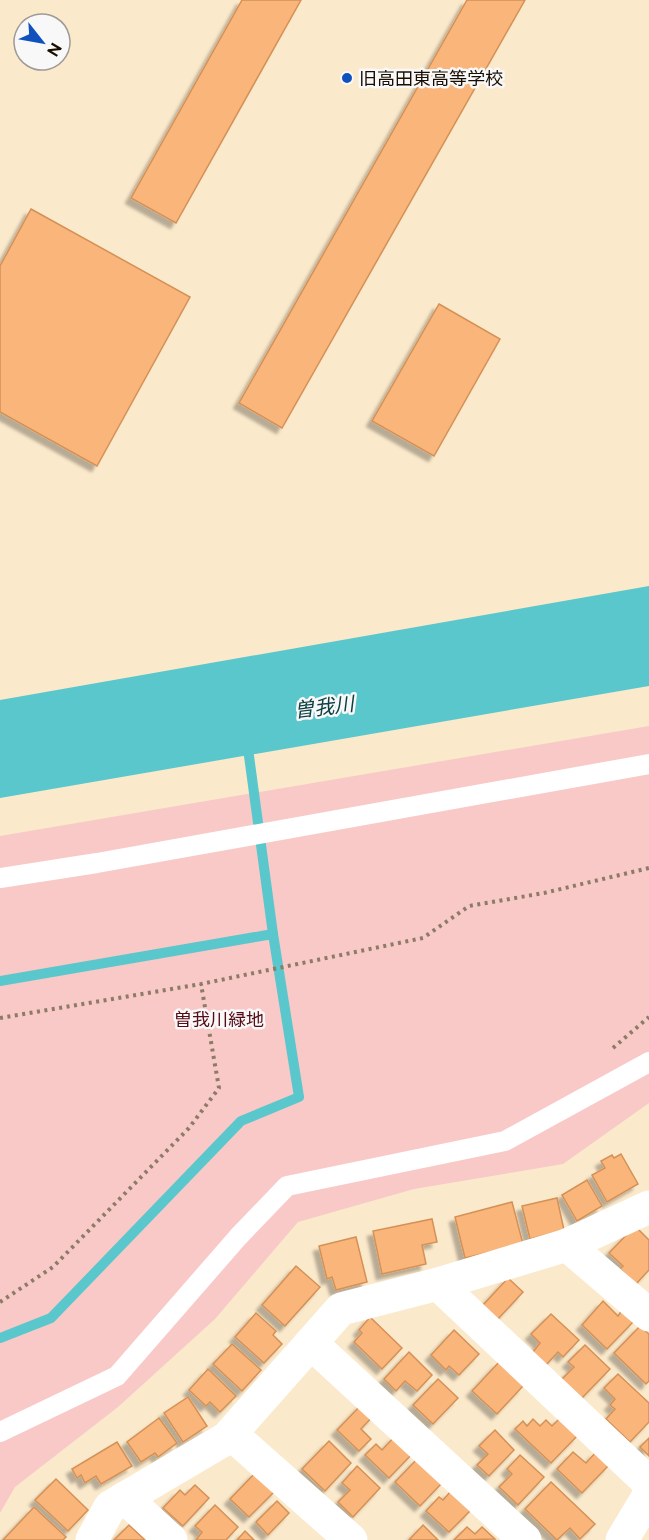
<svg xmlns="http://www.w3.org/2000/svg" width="649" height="1540" viewBox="0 0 649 1540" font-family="Raleway,'Noto Sans JP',sans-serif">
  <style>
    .green { fill: #f8c9c7 }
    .water { fill: #5ac7cd }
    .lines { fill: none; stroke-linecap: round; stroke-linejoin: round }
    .stream { stroke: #5ac7cd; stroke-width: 10 }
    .building { fill: #fab57a; stroke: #d49157; stroke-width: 1.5; filter: url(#shadow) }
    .path { stroke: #8c7c67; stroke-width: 4; stroke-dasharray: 3 4.5; stroke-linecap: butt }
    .lane { stroke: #fff; stroke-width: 20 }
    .street { stroke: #fff; stroke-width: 33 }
    .poi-dot { fill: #1151bc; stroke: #f8f8f8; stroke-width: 2 }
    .labels { text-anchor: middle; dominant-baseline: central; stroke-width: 5; stroke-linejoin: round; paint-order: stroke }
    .poi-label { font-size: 18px; fill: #190d00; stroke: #f8f8f8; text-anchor: start }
    .park-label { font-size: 18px; fill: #550c15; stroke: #f8f8f8 }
    .water-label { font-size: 20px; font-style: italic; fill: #0d4043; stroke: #f8f8f8 }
  </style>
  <defs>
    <filter id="shadow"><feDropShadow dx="-5.5" dy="5.5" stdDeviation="1.5" flood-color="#0004"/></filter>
  </defs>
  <rect width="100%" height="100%" fill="#fbe9cb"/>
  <path class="green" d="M649,726V1103L563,1164L414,1189L298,1222L215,1319L118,1407L15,1487L0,1513V836Z"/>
  <path class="water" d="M649,586V686L0,798V700Z"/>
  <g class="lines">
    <g class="stream">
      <path d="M247,741L273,934"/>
      <path d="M0,981L273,934L299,1097L241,1121L51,1318L0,1338"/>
    </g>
  </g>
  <g class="building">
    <path d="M242,0H301L176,223L131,198Z"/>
    <path d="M467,0H525L282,428L239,403Z"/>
    <path d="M31,209L190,297L97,466L0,412V266Z"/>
    <path d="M439,304L500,339L434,456L372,421Z"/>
    <path d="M621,1154L638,1184L607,1202L592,1175L605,1168L601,1161L612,1155L614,1158Z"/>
    <path d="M587,1180L602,1206L577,1221L562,1195Z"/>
    <path d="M557,1198L564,1230L530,1239L522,1206Z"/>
    <path d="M512,1202L523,1244L465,1258L455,1217Z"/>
    <path d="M432,1219L437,1242L422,1245L426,1264L382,1274L373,1231Z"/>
    <path d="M635,1226L649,1240V1270L636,1284L620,1269L623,1266L609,1253Z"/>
    <path d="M356,1237L367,1282L336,1290L332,1277L327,1279L319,1246Z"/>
    <path d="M296,1266L320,1287L285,1326L262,1305Z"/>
    <path d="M508,1278L523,1292L498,1319L483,1305Z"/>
    <path d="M603,1301L618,1316L622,1310L634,1321L607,1349L582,1325Z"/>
    <path d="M256,1313L276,1331L273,1335L282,1344L264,1363L235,1337Z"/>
    <path d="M551,1314L579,1340L563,1357L558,1352L546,1365L533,1352L540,1343L531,1334Z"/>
    <path d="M370,1317L402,1348L382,1369L354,1342L362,1333L359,1330Z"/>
    <path d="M640,1326L649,1334V1381L646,1384L614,1353Z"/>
    <path d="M454,1330L479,1354L459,1375L449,1366L446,1370L431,1355Z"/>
    <path d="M232,1344L261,1370L242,1391L213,1364Z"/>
    <path d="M585,1345L610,1369L581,1399L561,1380L574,1367L568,1362Z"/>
    <path d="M409,1352L432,1375L417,1391L405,1381L396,1391L384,1379Z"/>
    <path d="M499,1362L523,1386L497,1414L472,1391Z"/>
    <path d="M208,1369L236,1396L220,1412L210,1402L206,1406L189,1390Z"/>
    <path d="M618,1374L649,1403V1422L630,1442L606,1419L615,1409L610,1405L615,1399L604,1388Z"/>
    <path d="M438,1379L458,1398L433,1424L413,1405Z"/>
    <path d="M188,1397L207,1426L183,1442L164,1413Z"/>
    <path d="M362,1404L374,1415L361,1429L371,1439L359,1451L337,1430Z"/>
    <path d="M159,1418L177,1443L158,1457L155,1453L141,1462L127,1442Z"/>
    <path d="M560,1418L578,1435L551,1463L515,1429L523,1421L527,1426L533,1419L540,1426L546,1420L552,1426Z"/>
    <path d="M495,1430L514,1450L489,1476L477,1465L488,1454L479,1446Z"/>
    <path d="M395,1436L413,1453L389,1478L365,1455L376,1444L382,1450Z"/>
    <path d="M649,1438V1456L640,1447Z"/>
    <path d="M329,1441L351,1463L325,1491L302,1469Z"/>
    <path d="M117,1442L132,1466L101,1484L96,1476L85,1483L81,1475L77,1478L72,1469Z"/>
    <path d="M573,1452L586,1463L596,1452L609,1465L582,1493L557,1469Z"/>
    <path d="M520,1455L544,1477L518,1505L499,1487L512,1474L507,1469Z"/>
    <path d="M417,1459L442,1483L420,1506L395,1482Z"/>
    <path d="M357,1466L380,1488L353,1517L338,1502L350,1490L342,1483Z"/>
    <path d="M256,1472L276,1490L249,1517L230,1499Z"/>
    <path d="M56,1479L88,1510L68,1531L35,1500Z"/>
    <path d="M551,1482L595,1524L580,1539L570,1528L557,1540L525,1509Z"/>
    <path d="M195,1485L209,1498L183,1526L163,1508L180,1490L185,1495Z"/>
    <path d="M450,1492L470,1511L449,1532L426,1511L439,1497L443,1500Z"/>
    <path d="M277,1501L289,1513L268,1535L256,1522Z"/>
    <path d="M215,1505L238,1527L226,1540H196L202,1532L195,1526Z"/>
    <path d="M34,1507L66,1537L63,1540H3Z"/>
    <path d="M129,1525L145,1540H114Z"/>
    <path d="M423,1525L438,1540H409Z"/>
    <path d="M467,1527L475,1534L482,1527L495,1539L454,1540Z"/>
    <path d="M245,1531L254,1540H237Z"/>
  </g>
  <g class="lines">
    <g class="path">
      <path d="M0,1018L201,984L423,938L469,906L544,893L649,868"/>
      <path d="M613,1048L649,1017"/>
      <path d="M0,1302L53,1267L189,1128L219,1088L201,984"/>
    </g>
    <g class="lane">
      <path d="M0,878L97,863L649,764"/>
      <path d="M0,1432L117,1376L238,1237L287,1186L505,1141L649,1062"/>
    </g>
    <g class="street">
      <path d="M567,1245L649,1315"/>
      <path d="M438,1284L649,1483"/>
      <path d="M311,1343L525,1540"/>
      <path d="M231,1434L351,1540"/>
      <path d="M125,1498L171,1540"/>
      <path d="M92,1540L110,1507L227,1438L341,1309L438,1284L567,1245L649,1207"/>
      <path d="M622,1540L649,1495"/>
    </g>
  </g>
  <circle class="poi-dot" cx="347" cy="78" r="6"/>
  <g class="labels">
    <g class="poi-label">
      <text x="359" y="78">旧高田東高等学校</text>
    </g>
    <g class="park-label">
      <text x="219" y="1019">曽我川緑地</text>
    </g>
    <g class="water-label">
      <text transform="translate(324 707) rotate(-7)">曽我川</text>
    </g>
  </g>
  <g transform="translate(42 42) rotate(121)"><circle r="28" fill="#f8f8f8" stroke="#9f9a95" stroke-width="1.5"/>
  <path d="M0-4.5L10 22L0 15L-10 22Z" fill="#1151bc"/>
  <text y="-9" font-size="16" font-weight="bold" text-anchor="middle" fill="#190d00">N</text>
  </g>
</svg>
